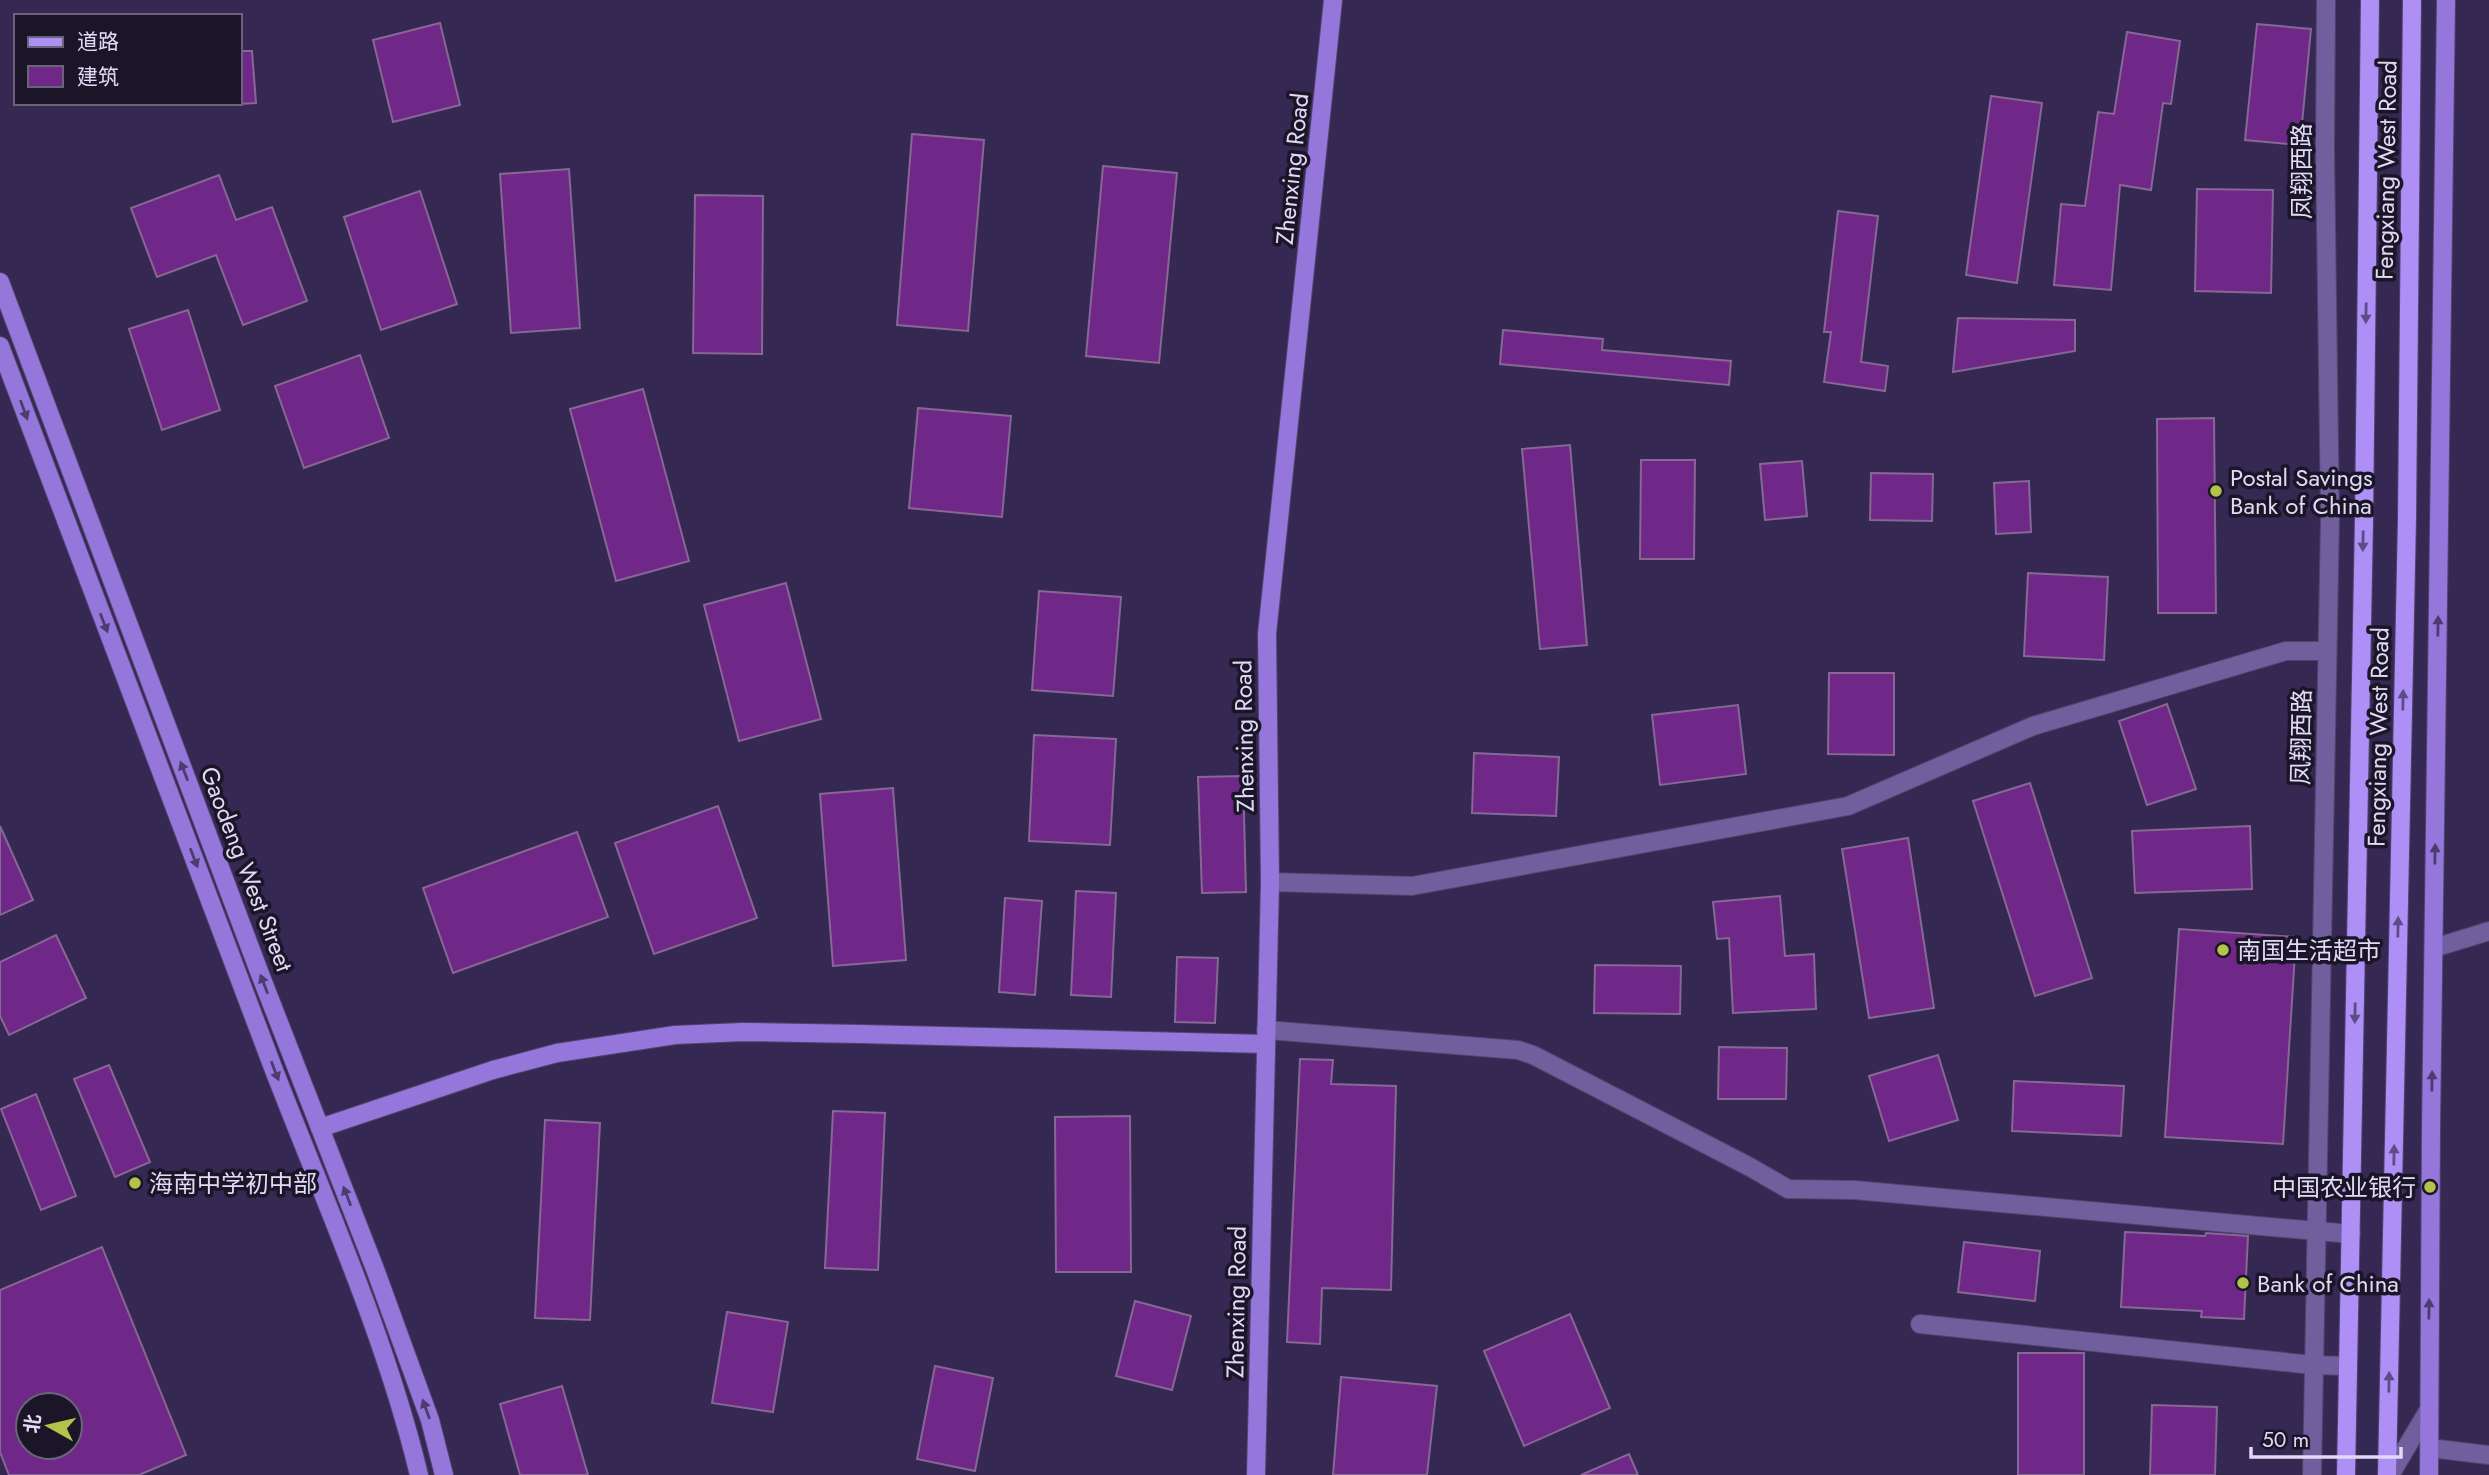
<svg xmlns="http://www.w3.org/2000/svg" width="2489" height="1475" viewBox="0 0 2489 1475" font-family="Jost,'Noto Sans SC',sans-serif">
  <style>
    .building { fill: #6f2887; stroke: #876793; stroke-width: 2; fill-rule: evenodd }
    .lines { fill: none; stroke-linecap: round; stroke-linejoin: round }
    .street-casing { stroke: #51446d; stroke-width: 20 }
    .secondary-casing { stroke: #51446d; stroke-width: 20 }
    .primary-casing { stroke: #51446d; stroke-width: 20 }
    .street { stroke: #715e9d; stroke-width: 18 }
    .secondary { stroke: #9576da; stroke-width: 18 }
    .primary { stroke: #ae8ff6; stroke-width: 18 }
    .oneway { fill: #5d4c85 }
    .oneway2 { fill: #4c3c6f }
    .poi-dot { fill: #b2c24b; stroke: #1b1528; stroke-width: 2.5 }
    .labels { text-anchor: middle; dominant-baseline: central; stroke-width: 7; stroke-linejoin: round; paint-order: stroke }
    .street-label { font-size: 24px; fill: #e1daf6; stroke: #1b1528 }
    .poi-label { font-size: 24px; fill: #e1daf6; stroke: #1b1528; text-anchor: start }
  </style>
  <rect width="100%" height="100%" fill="#352853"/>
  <g class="building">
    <path d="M440,23L460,105L393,122L373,40Z"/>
    <path d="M2257,24L2311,29L2300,145L2245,140Z"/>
    <path d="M2127,32L2180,41L2171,104L2163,103L2151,190L2120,185L2111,290L2054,285L2061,204L2085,206L2098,112L2114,114Z"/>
    <path d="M240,51H252L256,103L240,104Z"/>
    <path d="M1991,96L2042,103L2017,283L1966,275Z"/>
    <path d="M912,134L984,140L968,331L897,325Z"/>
    <path d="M1103,166L1177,173L1159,363L1086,356Z"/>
    <path d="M569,169L580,328L511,333L500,174Z"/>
    <path d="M219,175L236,220L272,207L307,301L243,325L216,255L157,277L131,208Z"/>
    <path d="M2197,189L2273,190L2271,293L2195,291Z"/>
    <path d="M420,191L457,304L381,330L344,217Z"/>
    <path d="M695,195L763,196L762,354L693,353Z"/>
    <path d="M1838,211L1878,216L1861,362L1888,366L1885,391L1824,382L1831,332H1824Z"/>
    <path d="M188,310L220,410L162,430L129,329Z"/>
    <path d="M1958,318L2075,320V351L1953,372Z"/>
    <path d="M1503,330L1603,339L1602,350L1731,361L1729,385L1500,364Z"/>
    <path d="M360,355L389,438L304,468L275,386Z"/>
    <path d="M643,389L689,561L616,581L570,409Z"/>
    <path d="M918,408L1011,416L1002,517L909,508Z"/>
    <path d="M2214,418L2216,613H2158L2157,419Z"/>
    <path d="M1570,445L1587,645L1540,649L1522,449Z"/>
    <path d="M1641,460H1695L1694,559H1640Z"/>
    <path d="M1802,461L1807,516L1765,520L1760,464Z"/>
    <path d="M1871,473L1933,474L1932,521L1870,520Z"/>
    <path d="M2029,481L2031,532L1996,534L1994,483Z"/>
    <path d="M2028,573L2108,577L2104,660L2024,656Z"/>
    <path d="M786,583L821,719L739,741L704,605Z"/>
    <path d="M1039,591L1121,597L1113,696L1032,690Z"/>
    <path d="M1829,673H1894V755L1828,754Z"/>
    <path d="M2167,704L2196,789L2147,805L2119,721Z"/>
    <path d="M1738,705L1746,774L1660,785L1652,715Z"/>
    <path d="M1034,735L1116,739L1110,845L1029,841Z"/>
    <path d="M1474,753L1559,757L1556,816L1472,813Z"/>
    <path d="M1243,776L1246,892L1202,893L1198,777Z"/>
    <path d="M2030,783L2092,978L2035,996L1973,801Z"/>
    <path d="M893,788L906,960L833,966L820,794Z"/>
    <path d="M718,806L757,918L654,954L615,843Z"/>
    <path d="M0,826L33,900L0,915Z"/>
    <path d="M2250,826L2252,889L2135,893L2132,831Z"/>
    <path d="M577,832L608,917L453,973L423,888Z"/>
    <path d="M1908,838L1934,1008L1869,1018L1842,849Z"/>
    <path d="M1076,891L1116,893L1111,997L1071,995Z"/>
    <path d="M1780,896L1785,956L1814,954L1816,1009L1733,1013L1729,938L1717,939L1713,902Z"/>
    <path d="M1005,898L1042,901L1035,995L999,992Z"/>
    <path d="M2179,929L2296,937L2283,1144L2165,1137Z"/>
    <path d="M56,935L86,998L9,1035L0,1016V962Z"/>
    <path d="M1177,957L1218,958L1215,1023L1175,1022Z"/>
    <path d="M1595,965L1681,966L1680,1014L1594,1013Z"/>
    <path d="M1719,1047L1787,1048L1786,1099H1718Z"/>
    <path d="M1938,1055L1958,1120L1889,1141L1869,1076Z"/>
    <path d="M1300,1059L1333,1060L1331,1084L1396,1086L1391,1290L1322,1288L1320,1344L1287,1342Z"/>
    <path d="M109,1065L150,1162L115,1177L74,1079Z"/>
    <path d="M2014,1081L2124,1086L2121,1136L2012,1131Z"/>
    <path d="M36,1094L76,1196L41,1210L1,1109Z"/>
    <path d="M833,1111L885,1113L878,1270L825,1268Z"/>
    <path d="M1130,1116L1131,1272H1056L1055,1117Z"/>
    <path d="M545,1120L600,1123L590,1320L535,1318Z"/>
    <path d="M2125,1232L2205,1236L2206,1233L2248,1236L2244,1319L2201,1317L2202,1311L2121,1307Z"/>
    <path d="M1964,1242L2040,1251L2035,1301L1958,1292Z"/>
    <path d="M102,1247L186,1455L139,1475H9L0,1452V1290ZM28,1405H70V1447H28Z"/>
    <path d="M1135,1301L1191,1316L1172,1390L1116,1376Z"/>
    <path d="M727,1312L788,1322L773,1412L712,1403Z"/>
    <path d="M1570,1314L1610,1408L1524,1446L1484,1351Z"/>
    <rect x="2018" y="1353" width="66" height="122"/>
    <path d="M935,1366L993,1378L975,1471L917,1459Z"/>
    <path d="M1341,1377L1437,1386L1427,1475H1333Z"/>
    <path d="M562,1386L588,1475H520L500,1404Z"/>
    <path d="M2152,1405L2217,1407L2215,1475H2150Z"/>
    <path d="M1629,1454L1638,1475H1581Z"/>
  </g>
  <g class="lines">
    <defs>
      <g id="street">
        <path d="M1270,882L1412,886L1848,806L2033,726L2286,651H2327"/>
        <path d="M2434,948L2489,931"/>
        <path d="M1266,1030L1518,1050L1533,1055L1750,1167L1788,1189L1854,1190L2351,1234"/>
        <path d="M1920,1324L2313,1365L2348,1366"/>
        <path d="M2430,1448L2489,1455"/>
        <path d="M2312,1475L2330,519L2325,150L2326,0"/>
        <path d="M2390,1475L2428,1411"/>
      </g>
      <g id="secondary">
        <path d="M0,282L260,974L375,1269L430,1420L444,1475"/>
        <path d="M0,346C89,586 182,825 272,1065C324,1200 385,1334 419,1475"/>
        <path d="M320,1128L493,1070L557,1053L675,1035L742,1032L861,1034L1266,1044"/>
        <path d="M1256,1475L1270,882L1267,634L1333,0"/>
        <path d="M2429,1475L2431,1128L2446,0"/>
      </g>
      <g id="primary">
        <path d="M2346,1475L2364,519L2370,0"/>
        <path d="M2387,1475L2407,518L2412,0"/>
      </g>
    </defs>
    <use href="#street" class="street-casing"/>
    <use href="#secondary" class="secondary-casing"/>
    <use href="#primary" class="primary-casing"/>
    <use href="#street" class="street"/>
    <use href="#secondary" class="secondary"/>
    <use href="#primary" class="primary"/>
  </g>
  <defs><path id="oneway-solid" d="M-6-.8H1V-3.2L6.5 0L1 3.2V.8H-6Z" transform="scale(1.75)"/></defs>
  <g class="oneway">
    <use href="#oneway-solid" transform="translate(2366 313) rotate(91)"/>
    <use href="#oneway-solid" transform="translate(2363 541) rotate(91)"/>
    <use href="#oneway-solid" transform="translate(2403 700) rotate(-89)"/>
    <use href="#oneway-solid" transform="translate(2398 927) rotate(-89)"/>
    <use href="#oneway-solid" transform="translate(2355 1013) rotate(91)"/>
    <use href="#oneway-solid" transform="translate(2394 1155) rotate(-89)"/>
    <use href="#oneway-solid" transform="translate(2389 1382) rotate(-89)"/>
  </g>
  <g class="oneway2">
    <use href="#oneway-solid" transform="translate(24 410) rotate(70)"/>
    <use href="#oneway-solid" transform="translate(104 623) rotate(69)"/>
    <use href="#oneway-solid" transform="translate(2438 626) rotate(-89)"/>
    <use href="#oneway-solid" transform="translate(184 771) rotate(-111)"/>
    <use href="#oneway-solid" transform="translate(2435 854) rotate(-89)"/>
    <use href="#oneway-solid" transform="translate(194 858) rotate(69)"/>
    <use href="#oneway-solid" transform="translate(264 984) rotate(-111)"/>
    <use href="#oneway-solid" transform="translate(275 1071) rotate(69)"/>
    <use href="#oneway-solid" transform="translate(2432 1081) rotate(-89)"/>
    <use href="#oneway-solid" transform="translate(347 1196) rotate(-111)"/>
    <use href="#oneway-solid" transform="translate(2429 1309) rotate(-89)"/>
    <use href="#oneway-solid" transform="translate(426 1409) rotate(-110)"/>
  </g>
  <g class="poi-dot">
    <circle cx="2216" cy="491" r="7"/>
    <circle cx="2223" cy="950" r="7"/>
    <circle cx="135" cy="1183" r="7"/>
    <circle cx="2430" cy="1187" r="7"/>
    <circle cx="2243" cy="1283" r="7"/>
  </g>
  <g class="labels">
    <g class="street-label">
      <text transform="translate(1292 169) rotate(-84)">Zhenxing Road</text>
      <text transform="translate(2386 170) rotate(-89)">Fengxiang West Road</text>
      <text transform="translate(2301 171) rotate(-90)">凤翔西路</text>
      <text transform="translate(1244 736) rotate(-91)">Zhenxing Road</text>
      <text transform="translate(2301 737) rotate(-89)">凤翔西路</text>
      <text transform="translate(2378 737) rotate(-89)">Fengxiang West Road</text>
      <text transform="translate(247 869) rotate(69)">Gaodeng West Street</text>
      <text transform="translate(1236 1302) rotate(-89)">Zhenxing Road</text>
    </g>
    <g class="poi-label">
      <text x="2230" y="477">Postal Savings<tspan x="2230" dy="28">Bank of China</tspan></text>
      <text x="2237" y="950">南国生活超市</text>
      <text x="149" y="1183">海南中学初中部</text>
      <text x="2416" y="1187" text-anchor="end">中国农业银行</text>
      <text x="2257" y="1283">Bank of China</text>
    </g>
  </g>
  <rect x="14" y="14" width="228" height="91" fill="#1b1528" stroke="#6a647a" stroke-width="2"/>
  <rect x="28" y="37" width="35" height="10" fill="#ae8ff6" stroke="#6a647a" stroke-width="2"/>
  <text x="77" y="49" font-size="21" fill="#e1daf6">道路</text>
  <rect x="28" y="66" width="35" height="21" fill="#6f2887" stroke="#6a647a" stroke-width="2"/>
  <text x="77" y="84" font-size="21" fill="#e1daf6">建筑</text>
  <g transform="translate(49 1426) rotate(278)"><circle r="33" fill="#1b1528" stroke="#6a647a" stroke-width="2"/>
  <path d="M0-5L12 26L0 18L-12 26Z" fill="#b2c24b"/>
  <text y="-10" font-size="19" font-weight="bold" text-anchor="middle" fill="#e1daf6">北</text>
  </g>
  <path d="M2251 1447v10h150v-10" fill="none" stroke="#e1daf6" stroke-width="3.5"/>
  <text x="2262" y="1447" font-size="21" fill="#e1daf6" stroke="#1b1528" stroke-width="5" paint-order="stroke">50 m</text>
</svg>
